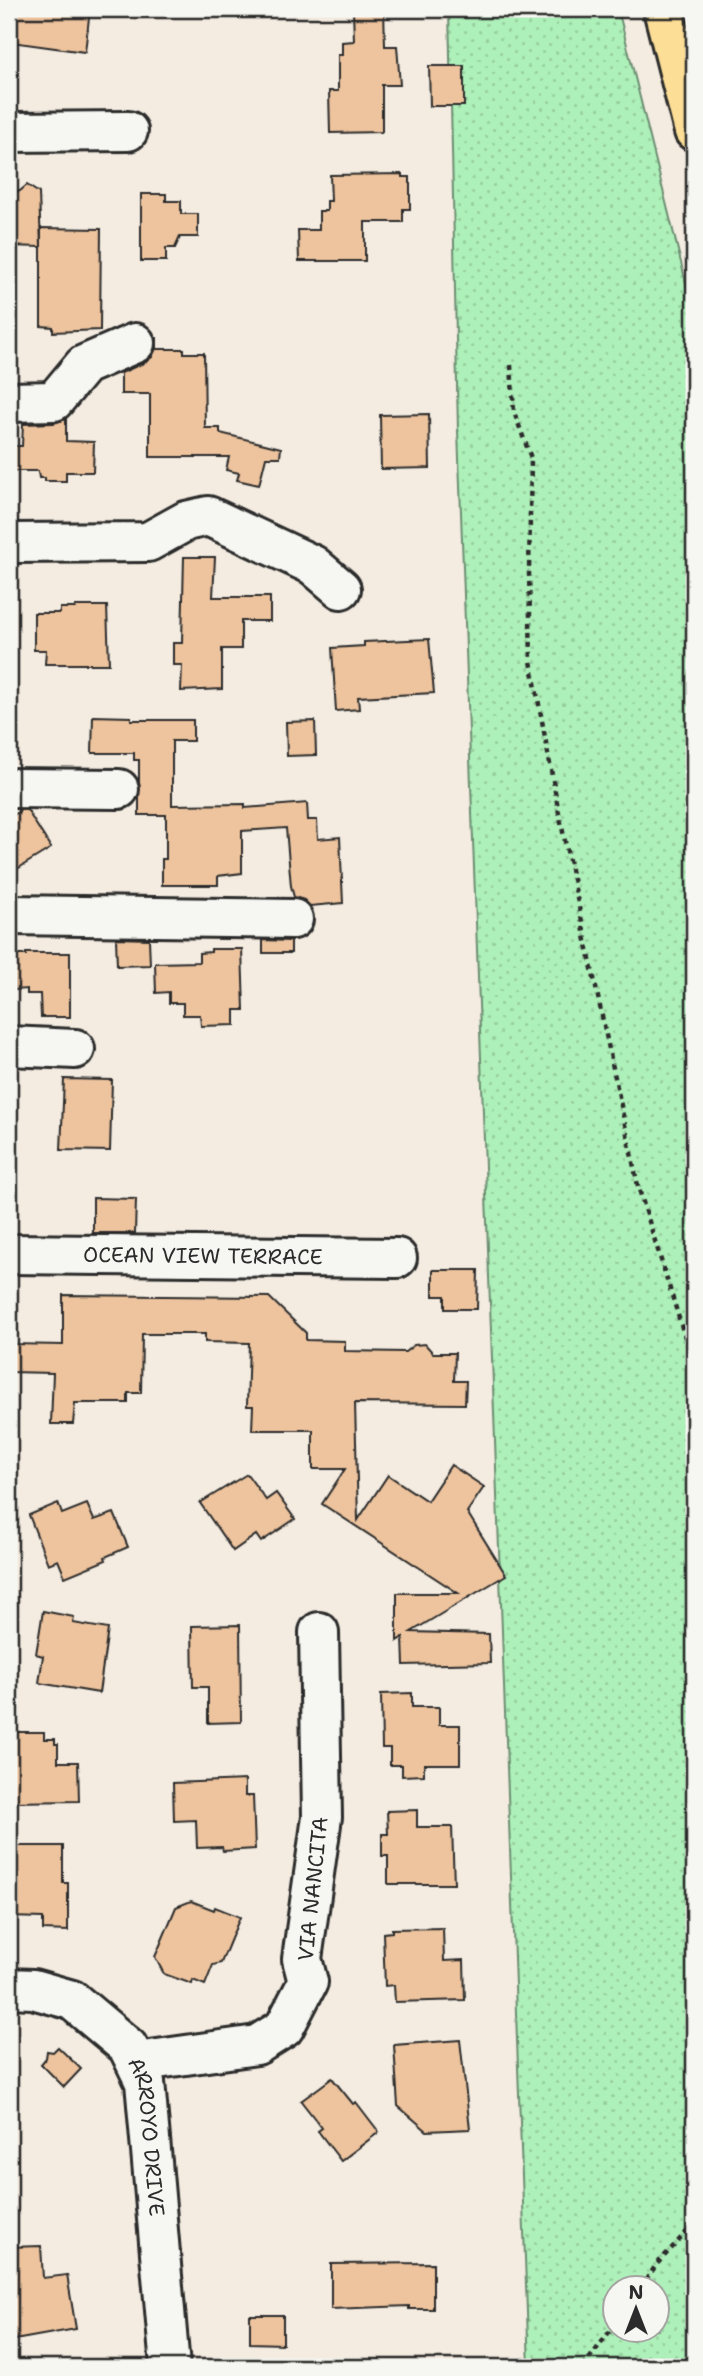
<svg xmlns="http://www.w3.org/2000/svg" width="703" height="2376" viewBox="0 0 703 2376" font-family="'Shantell Sans',sans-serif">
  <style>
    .grass { fill: url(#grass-dots); stroke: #6c8e72; stroke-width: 2; fill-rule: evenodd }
    .building { fill: #eec49e; stroke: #2b2b2b; stroke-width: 2 }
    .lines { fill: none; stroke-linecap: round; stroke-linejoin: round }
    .minor-casing { stroke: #2b2b2b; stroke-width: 44 }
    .highway-casing { stroke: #2b2b2b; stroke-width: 44 }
    .path { stroke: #2b2b2b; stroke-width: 4.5; stroke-dasharray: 5 5; stroke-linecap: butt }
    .minor { stroke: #f6f6f2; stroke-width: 38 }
    .highway { stroke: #fcde96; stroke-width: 38 }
    .labels { text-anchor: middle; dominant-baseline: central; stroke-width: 5; stroke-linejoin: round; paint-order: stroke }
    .street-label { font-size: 21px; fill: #2b2b2b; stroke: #f6f6f2 }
  </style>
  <defs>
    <pattern id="grass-dots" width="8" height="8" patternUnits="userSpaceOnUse" patternTransform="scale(1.75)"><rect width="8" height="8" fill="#aef0b9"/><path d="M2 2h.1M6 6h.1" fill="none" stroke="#96ce9f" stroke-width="1.8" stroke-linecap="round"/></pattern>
  </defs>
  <rect width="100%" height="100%" fill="#f4ece1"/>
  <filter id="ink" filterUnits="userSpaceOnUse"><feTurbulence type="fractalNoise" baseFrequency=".0143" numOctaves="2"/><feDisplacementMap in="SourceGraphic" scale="14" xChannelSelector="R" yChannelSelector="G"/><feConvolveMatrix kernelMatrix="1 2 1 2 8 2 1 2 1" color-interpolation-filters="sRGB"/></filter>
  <g filter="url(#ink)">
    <path class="grass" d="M449,9H618L694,315V2367H529L458,431ZM616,2288H658V2330H616Z"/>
    <g class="building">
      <path d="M14,9H90L85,52L11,42Z"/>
      <path d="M353,9H384L385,46H397L400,85H382V132L330,133L329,91H338V55H342V42L354,41Z"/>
      <path d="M429,66H464V106H430Z"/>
      <path d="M402,174V177H410V209H403V222H365V261H299L298,230H319V211H327V201H331L330,175Z"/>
      <path d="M27,185L39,193L41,247L9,246V191H20Z"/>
      <path d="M141,194H166V201H181V214H198V237H180L175,248H166V261H141Z"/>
      <path d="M41,228L101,229L100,330L53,332V327L41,326Z"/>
      <path d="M156,338H157V349H184V353H204L205,428H220V433L281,448L280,457H266L259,485L237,480L239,473L226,470L229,457H150V394H121V373L144,363L152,357L157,346Z"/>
      <path d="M429,414L430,468L381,469L380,415Z"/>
      <path d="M66,419V441L94,442L93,472H66V481H45V478H39L38,471H9V446H22L23,424L54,423Z"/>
      <path d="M184,557H215L213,597H270V621H241V649H222V689L181,691L182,665H173V643H182Z"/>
      <path d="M75,606H107L109,664H45L46,650H34V613H60V608H75Z"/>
      <path d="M429,639L434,693L358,697L359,709L336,711L332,648L364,646V642Z"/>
      <path d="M93,716L131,717V720H193V741H172V805L245,804V808L307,803L308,820H317L318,839L340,837L343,903L310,906L304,900L294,897L291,886L286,828L242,831V873L218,876V885H162V859H166V815H139V760H134V753H92Z"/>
      <path d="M315,721L316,755L287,756L286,722Z"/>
      <path d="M21,810H27L51,848L9,874V818Z"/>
      <path d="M116,938L149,939L150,965L117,966Z"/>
      <path d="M263,940L291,941V953H263Z"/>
      <path d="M211,949H242L244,1010H235V1025L201,1026L200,1015H183V1003H169V992L156,993L155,963L199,962V953L211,952Z"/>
      <path d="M26,953H70V1017H41L40,994H27V989L14,990L13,955H26Z"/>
      <path d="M64,1079L112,1080L110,1151L61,1150Z"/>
      <path d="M93,1198L136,1199L135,1233H93Z"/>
      <path d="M433,1270H478L477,1309H445V1296H433Z"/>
      <path d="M63,1295L269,1297L306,1333V1340L345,1341V1351L405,1352L414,1345L425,1344L433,1353H455L454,1381H466L465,1404L355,1403L358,1520L388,1475L427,1501L451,1465L484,1487L467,1512L506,1575L411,1632L489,1634L490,1663L404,1665L403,1637L397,1641V1593H458L322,1504L345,1469H313V1430H252L253,1406H247L249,1343L205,1342V1334H142L141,1393H128V1403H75L73,1424H51L53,1373L9,1372V1344L63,1345Z"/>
      <path d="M247,1474L266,1500L276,1493L295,1519L261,1542L256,1535L233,1551L200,1503Z"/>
      <path d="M58,1503L62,1514L87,1504L94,1520L114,1513L128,1547L105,1557L106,1560L65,1577L58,1560L48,1564L29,1515Z"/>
      <path d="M43,1611L74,1617L73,1623L108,1629L99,1693L39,1683L43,1656L36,1654Z"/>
      <path d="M240,1625L241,1722L208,1723V1687H193L192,1626Z"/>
      <path d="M412,1693V1707H439V1725H460V1764H424V1775L402,1776V1765H390V1748H382L381,1694Z"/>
      <path d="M9,1732H44V1739H55V1744H58V1762H78L79,1801L9,1802Z"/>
      <path d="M245,1780V1796H253L255,1849L223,1851L222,1847L197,1848L196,1820L174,1821L173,1783Z"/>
      <path d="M417,1810V1827H452L454,1884H388V1856H382V1834H388L387,1811Z"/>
      <path d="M9,1846H63V1883H68V1931L43,1930V1918L9,1917Z"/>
      <path d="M191,1901L214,1910L215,1907L240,1917L221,1963L213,1965L205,1985L193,1980L192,1984L164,1974L155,1957L176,1907Z"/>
      <path d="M443,1928L444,1961L464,1960L465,2000L395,2002L394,1985L385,1986L383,1933L392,1932V1929Z"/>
      <path d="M460,2040L470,2129L427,2131L398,2106L394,2045Z"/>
      <path d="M58,2047L81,2069L64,2087L41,2064L46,2058L47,2051L53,2052Z"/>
      <path d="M332,2078L353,2104L356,2102L379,2132L341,2161L318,2131L322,2128L301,2101Z"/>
      <path d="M41,2246L43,2278L67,2275L76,2329L9,2341V2247Z"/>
      <path d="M433,2263V2309H409V2306L331,2309V2264Z"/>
      <path d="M250,2315H283V2344L250,2343Z"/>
    </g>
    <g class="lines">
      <defs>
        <g id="minor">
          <path d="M9,132L128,131"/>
          <path d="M9,402L54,401L84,365L135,343"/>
          <path d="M9,543L148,542L186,521L208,516L313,565L341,589"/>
          <path d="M9,788L119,789"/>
          <path d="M9,915L293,919"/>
          <path d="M9,1046L75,1049"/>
          <path id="s1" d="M9,1254L397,1258"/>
          <path id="s2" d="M9,1988L33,1989L72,2000L128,2047L145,2082L170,2367"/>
          <path d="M136,2062L257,2045L284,2028L308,1982L302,1959L322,1817L319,1632"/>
        </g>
        <path id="highway" d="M663,9L694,131"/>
      </defs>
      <use href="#minor" class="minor-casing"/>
      <use href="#highway" class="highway-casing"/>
      <g class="path">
        <path d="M511,365L514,412L531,458L529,572L531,661L559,813L638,1186L687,1344L694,1357"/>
        <path d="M640,2288L657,2264L694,2224"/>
        <path d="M583,2367L616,2323"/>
      </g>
      <use href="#minor" class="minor"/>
      <use href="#highway" class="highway"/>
    </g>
  </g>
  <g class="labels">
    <g class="street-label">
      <text stroke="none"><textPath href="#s1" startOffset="194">OCEAN VIEW TERRACE</textPath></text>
      <text transform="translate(313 1889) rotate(-84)">VIA NANCITA</text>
      <text stroke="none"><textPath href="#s2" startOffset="231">ARROYO DRIVE</textPath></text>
    </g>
  </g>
  <rect width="703" height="2376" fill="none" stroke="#f6f6f2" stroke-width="35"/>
  <rect x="18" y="18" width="668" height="2341" fill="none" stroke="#2b2b2b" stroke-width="2.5" filter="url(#ink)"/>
  <g transform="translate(636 2309)"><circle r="33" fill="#f6f6f2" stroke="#a5a5a2" stroke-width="2"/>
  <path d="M0-5L12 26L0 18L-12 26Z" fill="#2b2b2b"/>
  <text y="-10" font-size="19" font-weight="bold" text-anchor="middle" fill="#2b2b2b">N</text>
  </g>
</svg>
